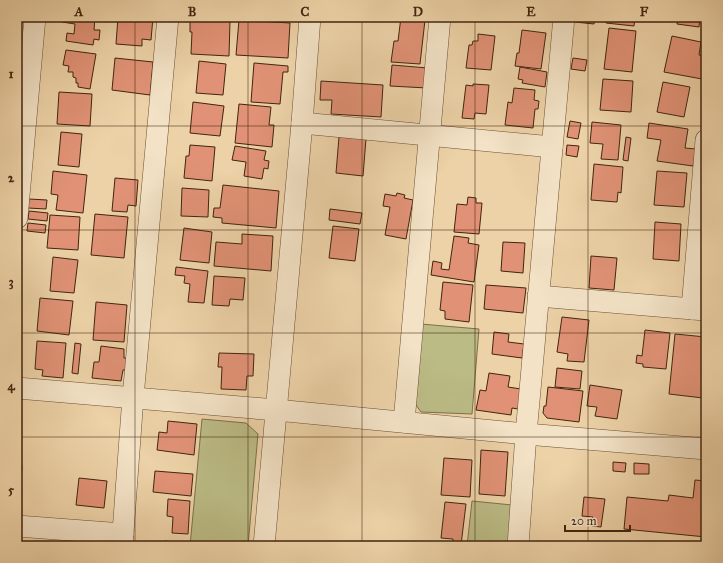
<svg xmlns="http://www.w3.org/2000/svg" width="723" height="563" viewBox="0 0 723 563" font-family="'IM FELL Great Primer',serif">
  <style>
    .green { fill: #bbbb85; stroke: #7e704a }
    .building { fill: #e19276; stroke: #41250f }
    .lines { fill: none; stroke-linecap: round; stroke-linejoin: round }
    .minor-casing { stroke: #6c5035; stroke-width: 22 }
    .minor { stroke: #f3e2c6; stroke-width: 21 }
    .grid { fill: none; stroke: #41250f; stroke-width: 1; stroke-opacity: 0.55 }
    .neatline { fill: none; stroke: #41250f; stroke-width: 1.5 }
    .grid-label { font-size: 13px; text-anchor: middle; font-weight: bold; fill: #41250f }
  </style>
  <rect width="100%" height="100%" fill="#edd2a7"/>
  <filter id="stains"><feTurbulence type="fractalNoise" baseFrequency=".005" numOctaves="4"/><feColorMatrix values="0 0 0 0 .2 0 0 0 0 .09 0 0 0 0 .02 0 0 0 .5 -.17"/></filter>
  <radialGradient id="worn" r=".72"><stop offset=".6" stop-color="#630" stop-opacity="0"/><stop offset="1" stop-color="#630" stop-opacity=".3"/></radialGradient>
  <g class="green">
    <path d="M421,324L479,329L472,414L421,412L413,401Z"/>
    <path d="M202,419L246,423L258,434L248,546H190Z"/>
    <path d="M472,501L512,505L508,546H467Z"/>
    <path d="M66,538L102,542L106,546H65Z"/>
  </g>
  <g class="building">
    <path d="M17,17H20L18,39H17Z"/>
    <path d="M62,17H95L94,30H100L99,40L94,39L93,45L66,41L67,33L74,34L75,24L62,22Z"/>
    <path d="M118,17H153L151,40L142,39V46L116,44Z"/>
    <path d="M401,17H433V20H425L420,64L391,62L394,41H398Z"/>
    <path d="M576,17H595L594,24L575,22Z"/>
    <path d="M607,17H639H635L634,26L606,23Z"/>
    <path d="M678,17H700L699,27L677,24Z"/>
    <path d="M190,19L230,21L229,56L191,54L192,32H190Z"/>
    <path d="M239,20L290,23L288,58L236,55Z"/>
    <path d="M609,28L636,31L632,72L604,69Z"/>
    <path d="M522,30L546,33L541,69L515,66L517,53H519Z"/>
    <path d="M478,34L495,36L491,70L466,68L469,45H472L473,41H478Z"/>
    <path d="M672,36L701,42L699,55L706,56L702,79L664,72Z"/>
    <path d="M66,50L96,54L90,89L78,87V83H76V78L73,77V72H68L69,66L63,65Z"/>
    <path d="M115,58L153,62L150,95L112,90Z"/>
    <path d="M573,58L587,60L585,71L571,69Z"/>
    <path d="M199,61L226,64L223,95L196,93Z"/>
    <path d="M254,63L288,66V72H283L280,104L251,102Z"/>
    <path d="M392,65L428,68L427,88L390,86Z"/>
    <path d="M520,67L547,72L545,87L522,83L523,80L518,79Z"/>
    <path d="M603,79L633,81L631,112L600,110Z"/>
    <path d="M321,81L383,85L381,117L331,114L332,100H320Z"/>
    <path d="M663,82L690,87L684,117L657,112Z"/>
    <path d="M473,84L489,85L486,114L475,113L474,119L462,118L466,85L473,86Z"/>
    <path d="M514,88L535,90L534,100L539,101L538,109H535L533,128L505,125L508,102L512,103Z"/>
    <path d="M59,92L92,94L90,126L57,124Z"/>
    <path d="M193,102L224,106L220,136L190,133Z"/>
    <path d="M239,104L271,107L269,125H274L272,147L235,143Z"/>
    <path d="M570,121L581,123L578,139L567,137Z"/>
    <path d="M592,122L621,125L618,160L601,159L603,144L590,143Z"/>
    <path d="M649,123L688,129L685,148L696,149L693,166L657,161L661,140L647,138Z"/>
    <path d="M61,132L82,134L79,167L58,165Z"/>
    <path d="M339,137L366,139L363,176L336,173Z"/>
    <path d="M626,137L631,138L628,161L623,160Z"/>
    <path d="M190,145L215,147L212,181L184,178L186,156H189Z"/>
    <path d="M567,145L579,146L577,157L566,155Z"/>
    <path d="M235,146L266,151L264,160L269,161L268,169L264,168L262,179L244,176L246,162L232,160Z"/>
    <path d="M594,164L623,167L621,193L618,192L617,202L591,200Z"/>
    <path d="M53,171L87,175L83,213L56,210L58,195L51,194Z"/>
    <path d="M657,171L687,173L684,207L654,205Z"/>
    <path d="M115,178L138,180L136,206L128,205L127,212L112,211Z"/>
    <path d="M223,185L279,191L276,228L222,223V218L213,217L214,208H220Z"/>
    <path d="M182,188L209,190L208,217L181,216Z"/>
    <path d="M397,193L405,195L404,198L413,200L406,239L385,235L390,207L383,206L385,194L396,196Z"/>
    <path d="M468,197L476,198V203H482L479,234L454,232L457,204L467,205Z"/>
    <path d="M29,199L47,200L46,209L28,208Z"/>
    <path d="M330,209L362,213L360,224L329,220Z"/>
    <path d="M29,211L48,213L47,221L28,219Z"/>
    <path d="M95,214L128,217L124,258L91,255Z"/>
    <path d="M50,215L80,217L78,250L47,248Z"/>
    <path d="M655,222L681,224L679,261L653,259Z"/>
    <path d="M28,223L46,225L45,233L27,231Z"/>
    <path d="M333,226L359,229L355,261L329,258Z"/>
    <path d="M184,228L212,232L209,263L180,260Z"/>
    <path d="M242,234L273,236L271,271L214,266L216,242L242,244Z"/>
    <path d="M454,236L469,238L468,243L479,245L474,282L431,275L433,261L442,263L441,269L449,270Z"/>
    <path d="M503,242L525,243L523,273L501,271Z"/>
    <path d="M591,256L617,258L614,290L589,288Z"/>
    <path d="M53,257L78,260L74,293L50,291Z"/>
    <path d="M176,267L208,271L204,303L188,302L190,284L184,283L185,276L175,275Z"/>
    <path d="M214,276L245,278L243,300L230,299L229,306L212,305Z"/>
    <path d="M443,282L473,285L469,322L445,319V311L440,310Z"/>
    <path d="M486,285L526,288L523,313L484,309Z"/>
    <path d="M40,298L73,301L69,335L37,331Z"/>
    <path d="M96,302L127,305L124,342L93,340Z"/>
    <path d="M562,317L589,320L584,362L567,361L568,354L557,352Z"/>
    <path d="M645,330L670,333L666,369L643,367V364L636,363L637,355L642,356Z"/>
    <path d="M494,332L509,334L508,342L524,344L522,358L492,354Z"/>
    <path d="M675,334L706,337V372L703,398L669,394Z"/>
    <path d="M37,341L66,343L63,378L42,376L43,370L35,369Z"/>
    <path d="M75,343L81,344L78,374L72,373Z"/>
    <path d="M101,346L124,349V358H128L126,370H123L121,381L92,378L94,362H99Z"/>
    <path d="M219,353L254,354L253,376H247L246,390L221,389L222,367H218Z"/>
    <path d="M557,368L582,371L580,389L555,387Z"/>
    <path d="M489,373L510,376L508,387L521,389L518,409L512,408L511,415L476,410L480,390L486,391Z"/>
    <path d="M590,385L622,390L617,419L595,416L597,407L587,406Z"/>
    <path d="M548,387L583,391L579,422L547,418L543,413L544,406H546Z"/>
    <path d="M168,421L197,424L194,455L157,450L159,432L167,433Z"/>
    <path d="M481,450L508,452L505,496L479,494Z"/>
    <path d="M444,458L472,460L470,497L441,495Z"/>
    <path d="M613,462L626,463L625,472L613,471Z"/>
    <path d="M634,463L649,464V474H634Z"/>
    <path d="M17,466H22L19,506L17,505Z"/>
    <path d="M155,471L193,474L191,496L153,492Z"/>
    <path d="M79,478L107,481L104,508L76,505Z"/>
    <path d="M695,480L706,481V537L624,529L627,497L668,501L669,495L693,498Z"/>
    <path d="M584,497L605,499L601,527L592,526L593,517L582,516Z"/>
    <path d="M168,499L190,501L188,534L172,533L173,517L167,516Z"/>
    <path d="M445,502L466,504L461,545L453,544V539L441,538Z"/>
    <path d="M164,541L185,543V546H163Z"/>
  </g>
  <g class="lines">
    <defs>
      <g id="minor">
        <path d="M302,123L552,147"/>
        <path d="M17,218L35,17"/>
        <path d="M538,296L705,310"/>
        <path d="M692,309L706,140"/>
        <path d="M17,388L276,410L526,434L706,449"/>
        <path d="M404,422L440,17"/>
        <path d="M17,526L123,534"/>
        <path d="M122,546L133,397L168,17"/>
        <path d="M264,546L302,123L310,17"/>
        <path d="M518,546L526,434L564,17"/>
      </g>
    </defs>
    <use href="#minor" class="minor-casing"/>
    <use href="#minor" class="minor"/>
  </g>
  <path class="grid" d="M135,17V546M248,17V546M362,17V546M475,17V546M588,17V546M17,126H706M17,230H706M17,333H706M17,437H706"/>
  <rect width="723" height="563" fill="none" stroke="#edd2a7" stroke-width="44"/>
  <path d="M565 525v6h65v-6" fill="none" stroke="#41250f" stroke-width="2"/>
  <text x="571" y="525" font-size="12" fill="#41250f" stroke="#f3e2c6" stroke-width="3" paint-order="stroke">20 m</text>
  <rect x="22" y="22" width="679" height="519" class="neatline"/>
  <g class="grid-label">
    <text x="79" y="16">A</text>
    <text x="192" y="16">B</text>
    <text x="305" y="16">C</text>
    <text x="418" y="16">D</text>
    <text x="531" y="16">E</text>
    <text x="644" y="16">F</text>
    <text x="11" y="78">1</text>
    <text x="11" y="182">2</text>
    <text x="11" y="286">3</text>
    <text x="11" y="390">4</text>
    <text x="11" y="494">5</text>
  </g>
  <rect width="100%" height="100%" filter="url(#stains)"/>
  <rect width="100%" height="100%" fill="url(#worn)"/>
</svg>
